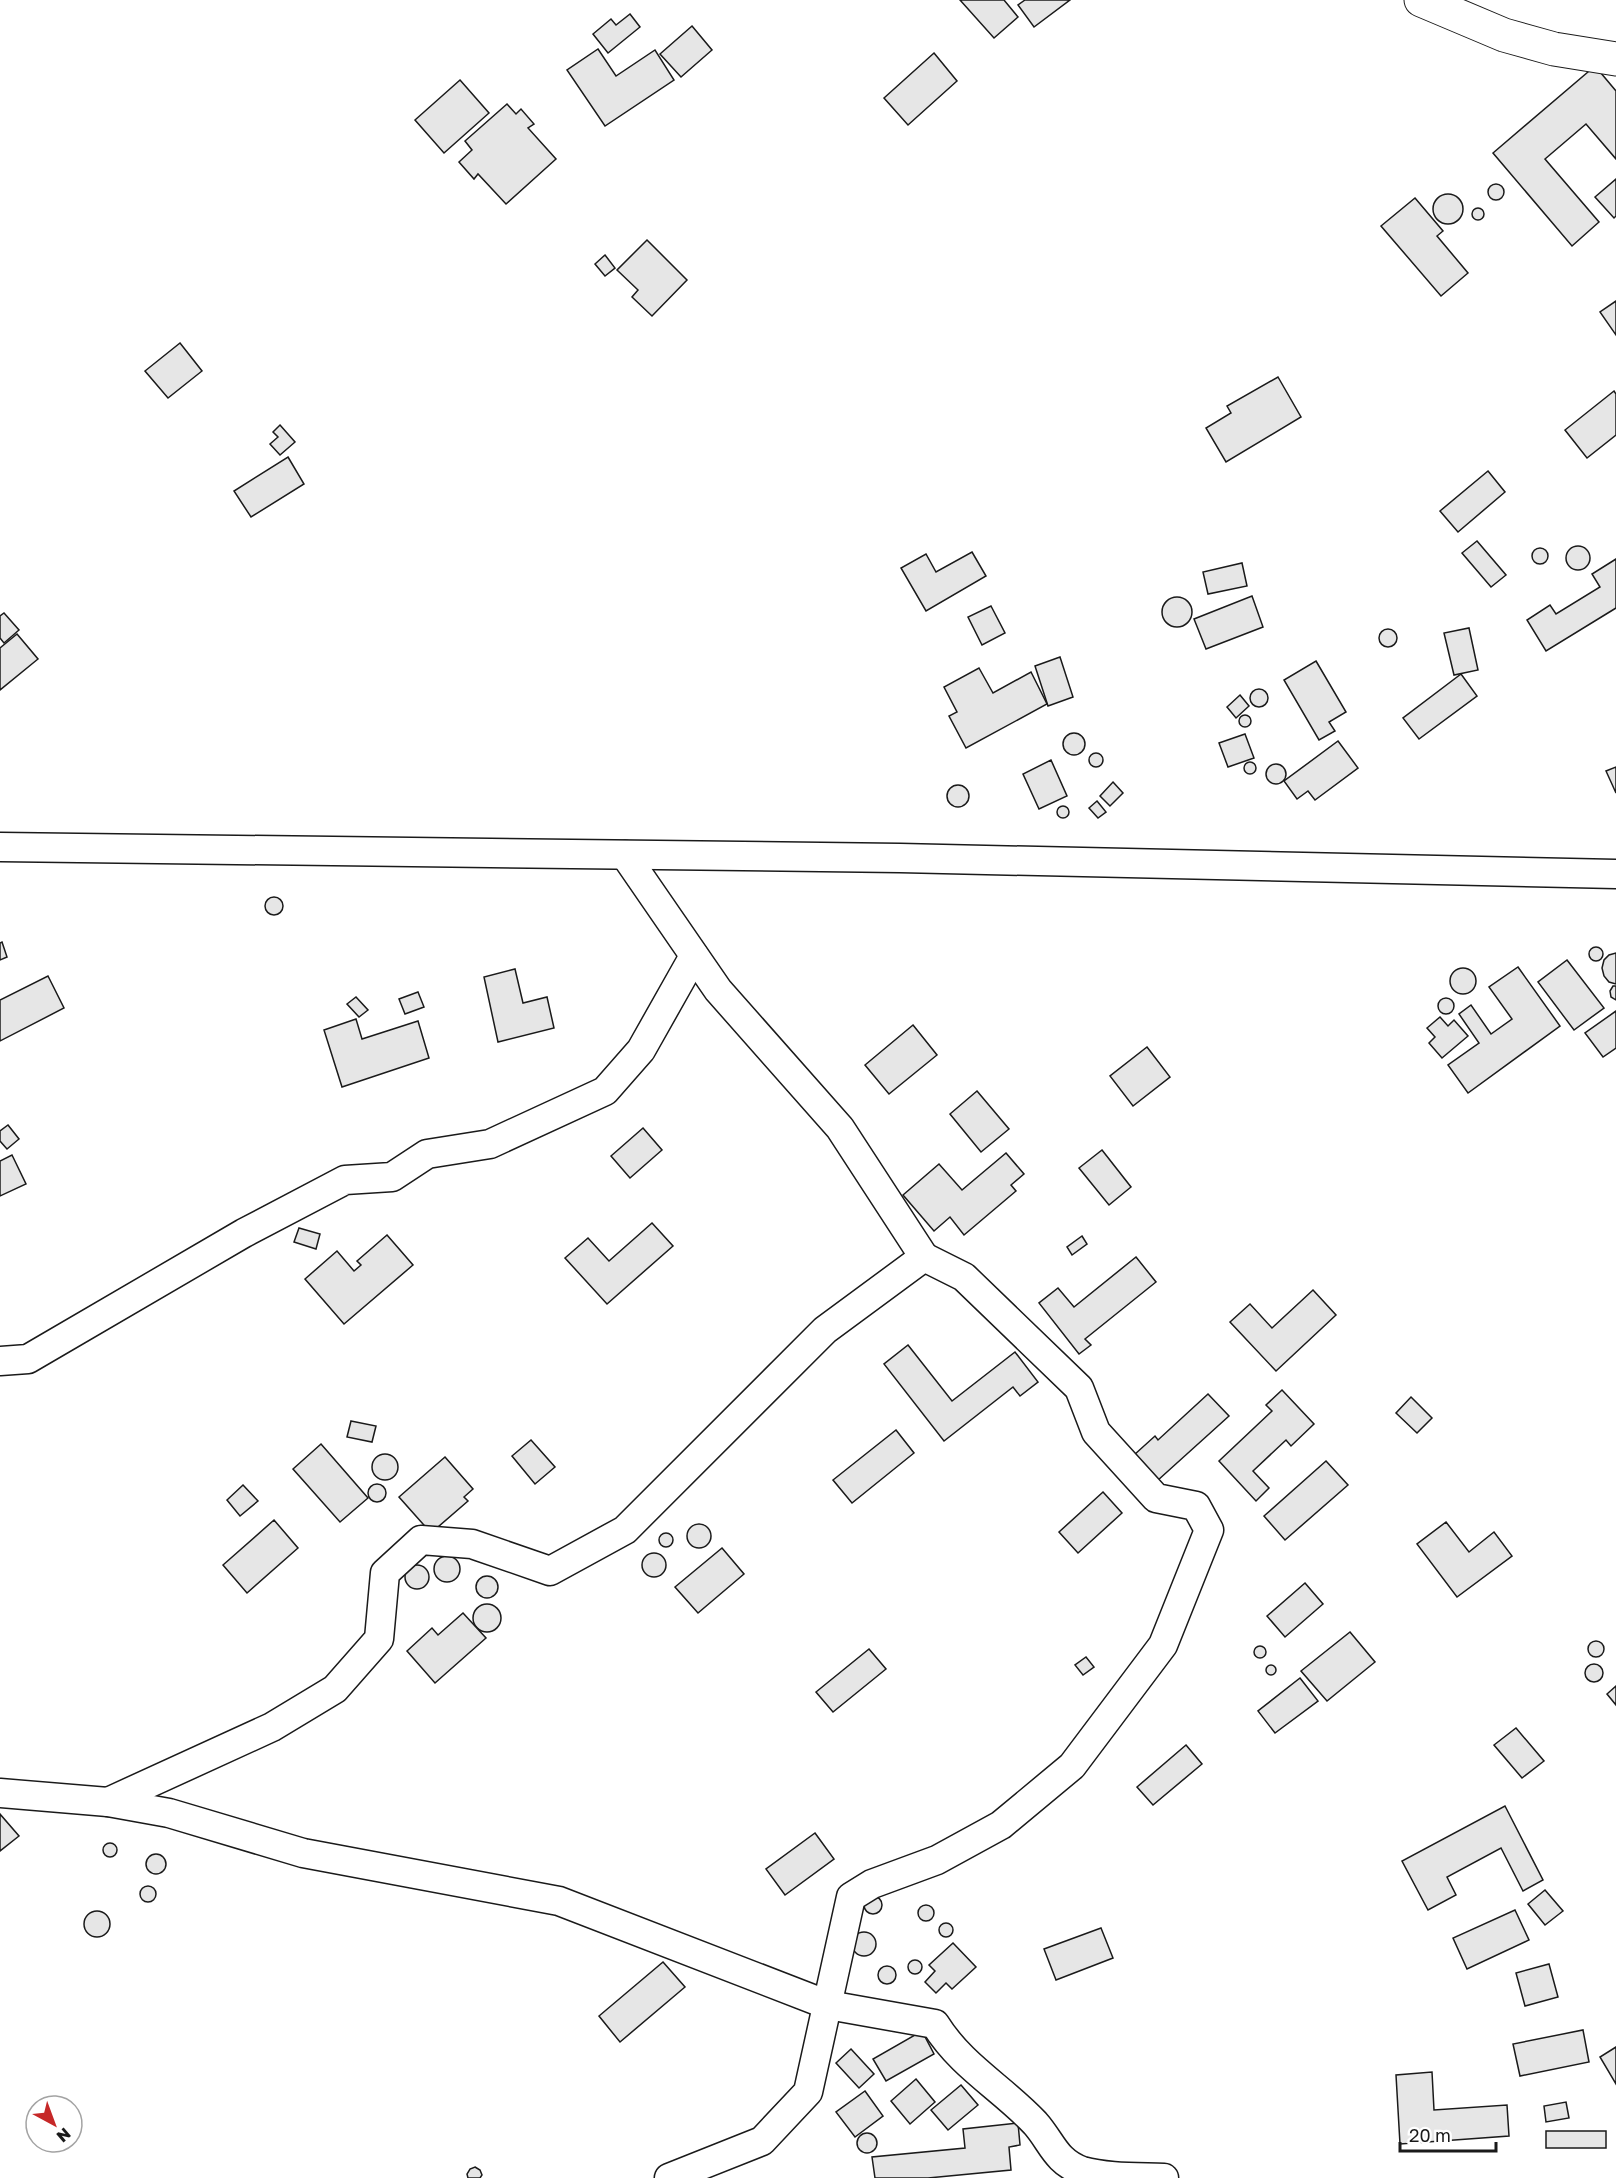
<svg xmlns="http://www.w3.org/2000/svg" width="1616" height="2178" viewBox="0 0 1616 2178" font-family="'Golos Text',sans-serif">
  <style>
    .building { fill: #e6e6e6; stroke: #1a1a1a; stroke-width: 1.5 }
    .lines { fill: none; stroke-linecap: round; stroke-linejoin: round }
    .street-casing { stroke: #1a1a1a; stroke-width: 31 }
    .secondary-casing { stroke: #1a1a1a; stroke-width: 35 }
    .street { stroke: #fff; stroke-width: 28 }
    .secondary { stroke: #fff; stroke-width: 33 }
  </style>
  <rect width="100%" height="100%" fill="#fff"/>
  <g class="building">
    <path d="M960,0H1004L1018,17L994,38Z"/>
    <path d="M1025,0H1070L1034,27L1018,5Z"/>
    <path d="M630,14L640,27L608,53L593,34L611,19L616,25Z"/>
    <path d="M692,26L712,50L681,77L660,54Z"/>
    <path d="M598,49L616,76L655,50L674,80L605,126L567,70Z"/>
    <path d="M934,53L957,81L908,125L884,98Z"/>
    <path d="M1595,66L1616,91V159L1586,124L1545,159L1599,222L1572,246L1493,153Z"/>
    <path d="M460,80L489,113L444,153L415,120Z"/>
    <path d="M507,104L516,114L521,109L534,124L528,128L556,159L506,204L478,174L474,179L459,162L472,150L465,141Z"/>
    <path d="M1616,179V216L1614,218L1595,197Z"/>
    <circle cx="1496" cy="192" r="8"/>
    <circle cx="1448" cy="209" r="15"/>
    <path d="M1415,198L1443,231L1437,236L1468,273L1441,296L1381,226Z"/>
    <circle cx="1478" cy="214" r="6"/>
    <path d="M647,240L687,280L652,316L632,297L638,290L617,270Z"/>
    <path d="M605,255L615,268L605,276L595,264Z"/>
    <path d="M1616,301V335L1600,312Z"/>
    <path d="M180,343L202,371L168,398L145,371Z"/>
    <path d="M1278,377L1301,417L1226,462L1206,428L1231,413L1227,406Z"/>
    <path d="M1614,391L1616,394V435L1587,458L1565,430Z"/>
    <path d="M280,425L295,442L280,455L270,444L278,437L273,432Z"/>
    <path d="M288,457L304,484L251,517L234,491Z"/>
    <path d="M1488,471L1505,492L1458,532L1440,511Z"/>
    <path d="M1477,541L1506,575L1491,587L1462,553Z"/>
    <circle cx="1578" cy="558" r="12"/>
    <circle cx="1540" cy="556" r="8"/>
    <path d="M972,552L986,576L926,611L901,568L926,554L936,572Z"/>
    <path d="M1616,559V608L1546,651L1527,620L1550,605L1556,614L1600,587L1592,574Z"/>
    <path d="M1242,563L1247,586L1208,594L1203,572Z"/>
    <path d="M1252,596L1263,627L1206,649L1194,619Z"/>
    <circle cx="1177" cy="612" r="15"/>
    <path d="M991,606L1005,633L982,645L968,617Z"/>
    <path d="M4,613L19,630L4,643L0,638V616Z"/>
    <path d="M1469,628L1478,670L1454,675L1444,633Z"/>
    <circle cx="1388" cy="638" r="9"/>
    <path d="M17,634L38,659L0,690V648Z"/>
    <path d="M1060,657L1073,697L1048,706L1035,666Z"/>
    <path d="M1316,661L1346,712L1329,722L1335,731L1319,740L1284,680Z"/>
    <path d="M979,668L993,693L1031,672L1047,704L966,748L949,716L957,712L944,687Z"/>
    <path d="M1461,674L1477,696L1419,739L1403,718Z"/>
    <circle cx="1259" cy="698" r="9"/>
    <path d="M1240,695L1249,706L1236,718L1227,707Z"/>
    <circle cx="1245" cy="721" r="6"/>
    <circle cx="1074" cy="744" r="11"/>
    <path d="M1245,734L1254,758L1228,767L1219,743Z"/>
    <path d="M1338,741L1358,768L1315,800L1308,791L1297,799L1284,781Z"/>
    <circle cx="1096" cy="760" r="7"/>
    <path d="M1051,760L1067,796L1039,809L1023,774Z"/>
    <circle cx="1250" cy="768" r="6"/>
    <circle cx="1276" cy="774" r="10"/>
    <path d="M1616,767V793L1606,771Z"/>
    <path d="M1113,782L1123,793L1110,806L1100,796Z"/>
    <circle cx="958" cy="796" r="11"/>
    <path d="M1097,801L1106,812L1098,818L1089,808Z"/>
    <circle cx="1063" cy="812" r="6"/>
    <circle cx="274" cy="906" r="9"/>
    <path d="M2,942L7,957L0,960V943Z"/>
    <circle cx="1596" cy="954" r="7"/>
    <path d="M1616,953V984L1609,982L1604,976L1602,968L1604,960L1609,955Z"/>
    <path d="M1567,960L1604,1008L1574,1030L1538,982Z"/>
    <path d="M1518,967L1560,1026L1468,1093L1448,1065L1479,1043L1459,1014L1471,1005L1491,1034L1512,1019L1489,987Z"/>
    <circle cx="1463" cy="981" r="13"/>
    <path d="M515,969L523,1003L547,997L554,1028L498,1042L484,977Z"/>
    <path d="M48,976L64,1008L0,1041V1000Z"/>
    <path d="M1613,986H1616V1000L1611,997L1610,991Z"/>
    <path d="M418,992L424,1007L405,1014L399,999Z"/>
    <path d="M356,997L368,1010L359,1017L347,1004Z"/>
    <circle cx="1446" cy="1006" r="8"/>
    <path d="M1616,1011V1048L1603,1057L1585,1033Z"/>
    <path d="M1440,1017L1448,1026L1454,1020L1468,1036L1442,1058L1429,1043L1435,1037L1427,1028Z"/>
    <path d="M356,1019L362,1039L418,1021L429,1058L342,1087L324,1030Z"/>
    <path d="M913,1025L937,1055L889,1094L865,1065Z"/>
    <path d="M1147,1047L1170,1077L1133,1106L1110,1076Z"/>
    <path d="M977,1091L1009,1129L981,1152L950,1114Z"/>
    <path d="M8,1125L19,1139L7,1149L0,1141V1131Z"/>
    <path d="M643,1128L662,1150L630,1178L611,1156Z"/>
    <path d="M1102,1150L1131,1187L1109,1205L1079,1168Z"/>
    <path d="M1006,1153L1024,1174L1011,1185L1016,1191L964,1235L950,1217L934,1231L903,1195L939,1164L962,1190Z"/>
    <path d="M12,1155L26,1184L0,1196V1161Z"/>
    <path d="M652,1223L673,1246L607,1304L565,1258L588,1238L609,1261Z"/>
    <path d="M299,1228L320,1234L316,1249L294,1242Z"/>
    <path d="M387,1235L413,1265L344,1324L305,1279L337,1251L354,1271L361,1265L357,1261Z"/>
    <path d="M1082,1236L1087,1244L1072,1255L1067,1247Z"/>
    <path d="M1136,1257L1156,1282L1085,1339L1091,1345L1079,1354L1039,1303L1058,1288L1074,1307Z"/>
    <path d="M1313,1290L1336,1315L1276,1371L1230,1322L1250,1304L1272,1328Z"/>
    <path d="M908,1345L952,1401L1015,1352L1038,1382L1020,1396L1013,1387L944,1441L884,1364Z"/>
    <path d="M1282,1390L1314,1424L1291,1446L1286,1440L1253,1471L1269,1488L1256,1501L1219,1461L1272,1411L1266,1405Z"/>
    <path d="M1208,1394L1229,1416L1157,1481L1134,1455L1155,1436L1158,1440Z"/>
    <path d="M1411,1397L1432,1418L1417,1433L1396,1413Z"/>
    <path d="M351,1421L376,1426L372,1442L347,1437Z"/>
    <path d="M896,1430L914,1453L852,1503L833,1480Z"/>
    <path d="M531,1440L555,1467L535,1484L512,1456Z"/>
    <path d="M321,1444L368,1498L340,1522L293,1469Z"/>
    <circle cx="385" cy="1467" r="13"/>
    <path d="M445,1457L473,1489L464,1497L468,1501L431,1533L399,1497Z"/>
    <path d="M1326,1461L1348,1485L1285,1540L1264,1516Z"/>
    <circle cx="377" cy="1493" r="9"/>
    <path d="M243,1485L258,1501L240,1516L227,1500Z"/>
    <path d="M1103,1492L1122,1513L1078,1553L1059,1532Z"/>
    <path d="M274,1520L298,1548L247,1593L223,1565Z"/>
    <path d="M1446,1522L1469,1552L1494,1532L1512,1556L1457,1597L1417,1544Z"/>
    <circle cx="699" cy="1536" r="12"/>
    <circle cx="666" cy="1540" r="7"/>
    <path d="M722,1548L744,1574L698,1613L675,1587Z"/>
    <circle cx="654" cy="1565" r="12"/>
    <circle cx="447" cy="1569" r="13"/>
    <circle cx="417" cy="1577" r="12"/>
    <circle cx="487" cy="1587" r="11"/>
    <path d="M1305,1583L1323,1604L1285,1637L1267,1616Z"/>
    <circle cx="487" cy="1618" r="14"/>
    <path d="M463,1613L486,1638L435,1683L407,1651L432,1628L438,1635Z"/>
    <path d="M1350,1632L1375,1662L1327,1701L1301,1671Z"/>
    <circle cx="1596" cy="1649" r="8"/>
    <circle cx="1260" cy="1652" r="6"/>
    <path d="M869,1649L886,1669L833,1712L816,1692Z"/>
    <path d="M1086,1657L1094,1667L1083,1675L1075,1665Z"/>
    <circle cx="1594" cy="1673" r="9"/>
    <circle cx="1271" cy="1670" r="5"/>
    <path d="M1300,1678L1318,1701L1275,1733L1258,1711Z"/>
    <path d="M1616,1686V1705L1607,1694Z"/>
    <path d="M1516,1728L1544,1761L1522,1778L1494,1745Z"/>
    <path d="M1186,1745L1202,1764L1153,1805L1137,1787Z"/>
    <path d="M1505,1806L1543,1880L1523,1891L1501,1848L1447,1877L1456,1895L1428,1910L1402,1861Z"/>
    <path d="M0,1814L19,1836L0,1851Z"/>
    <path d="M815,1833L834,1859L785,1895L766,1869Z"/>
    <circle cx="110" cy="1850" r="7"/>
    <circle cx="156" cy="1864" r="10"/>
    <circle cx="148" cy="1894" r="8"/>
    <path d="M1545,1890L1563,1911L1545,1925L1528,1904Z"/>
    <circle cx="873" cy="1905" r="9"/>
    <circle cx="926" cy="1913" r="8"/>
    <path d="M1515,1910L1529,1940L1467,1969L1453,1938Z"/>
    <circle cx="97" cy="1924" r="13"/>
    <circle cx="946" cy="1930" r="7"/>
    <path d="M1101,1928L1113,1958L1056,1980L1044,1949Z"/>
    <circle cx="864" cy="1944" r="12"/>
    <path d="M953,1943L976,1967L952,1989L946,1983L936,1993L925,1982L935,1971L929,1965Z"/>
    <circle cx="915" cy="1967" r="7"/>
    <path d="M663,1962L685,1987L620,2042L599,2016Z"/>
    <path d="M1549,1964L1558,1997L1525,2006L1516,1973Z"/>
    <circle cx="887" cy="1975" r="9"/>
    <path d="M1583,2030L1589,2062L1520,2076L1513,2044Z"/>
    <path d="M922,2031L934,2054L886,2081L873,2059Z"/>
    <path d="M1616,2047V2084L1600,2057Z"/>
    <path d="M851,2049L874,2074L859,2088L836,2063Z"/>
    <path d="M1432,2072L1434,2110L1507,2105L1509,2136L1400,2144L1396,2075Z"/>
    <path d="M916,2079L935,2102L910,2124L891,2101Z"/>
    <path d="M961,2085L978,2105L948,2130L931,2110Z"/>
    <path d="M865,2091L883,2116L855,2137L836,2112Z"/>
    <path d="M1566,2102L1569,2118L1546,2122L1544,2106Z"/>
    <path d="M1018,2123L1020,2145L1009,2147L1011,2170L928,2178H875L872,2157L965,2148L963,2129Z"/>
    <rect x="1546" y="2131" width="60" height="17"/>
    <circle cx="867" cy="2143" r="10"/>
    <path d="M475,2167L480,2170L482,2175L480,2178H468L467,2174L470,2169Z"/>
  </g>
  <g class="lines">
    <defs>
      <g id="street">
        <path d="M0,847L900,858L1616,874"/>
        <path d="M625,855L718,990L840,1128L924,1257"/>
        <path d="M0,1361L28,1359L244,1233L345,1180L392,1177L427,1154L490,1144L605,1091L641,1050L694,956"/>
        <path d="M0,1793L108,1802L169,1813L303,1853L559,1901L828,2005L935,2024C962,2067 1001,2087 1035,2123C1052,2142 1055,2161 1082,2171C1107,2178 1138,2177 1164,2178"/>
        <path d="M108,1802L272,1727L335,1689L379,1639L385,1573L421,1540L472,1544L550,1571L625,1530L825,1330L924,1257L964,1277L1079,1388L1096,1432L1156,1498L1196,1506L1209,1530L1163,1645L1072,1766L1001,1825L937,1860L872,1884L851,1897L808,2092L762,2141L669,2178"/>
      </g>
      <path id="secondary" d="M1421,0L1504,35L1554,49L1616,59"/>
    </defs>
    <use href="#street" class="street-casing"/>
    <use href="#secondary" class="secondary-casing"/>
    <use href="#street" class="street"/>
    <use href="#secondary" class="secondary"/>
  </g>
  <g transform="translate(54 2124) rotate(139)"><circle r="28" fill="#ffffff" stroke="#a3a3a3" stroke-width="1.5"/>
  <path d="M0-4.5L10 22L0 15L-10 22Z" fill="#c62828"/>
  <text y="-9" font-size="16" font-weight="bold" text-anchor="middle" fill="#1a1a1a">N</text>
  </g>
  <path d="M1400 2142v9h96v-9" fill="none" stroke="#1a1a1a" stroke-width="3"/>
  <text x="1409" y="2142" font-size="18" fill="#1a1a1a" stroke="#ffffff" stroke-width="4.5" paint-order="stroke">20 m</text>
</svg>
